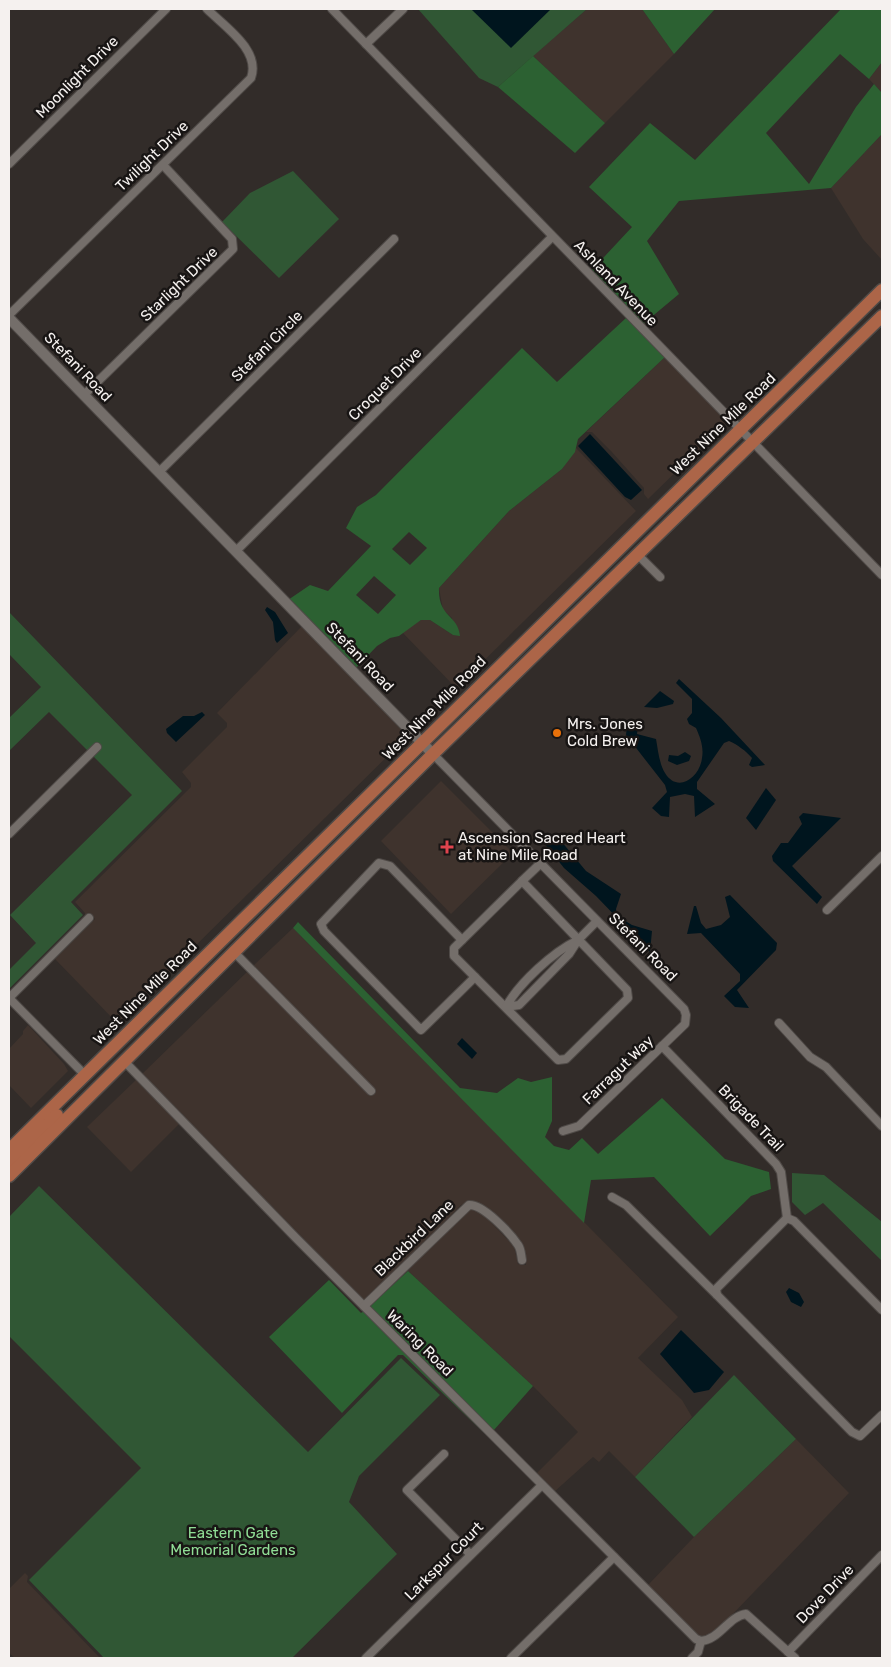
<svg xmlns="http://www.w3.org/2000/svg" width="891" height="1667" viewBox="0 0 891 1667" font-family="Rubik,sans-serif">
  <style>
    .built { fill: #3f332d }
    .green { fill: #305734 }
    .forest { fill: #2c6132; fill-rule: evenodd }
    .water { fill: #00151e }
    .lines { fill: none; stroke-linecap: round; stroke-linejoin: round }
    .minor-casing { stroke: #4f4a47; stroke-width: 10 }
    .tertiary-casing { stroke: #4f4a47; stroke-width: 12 }
    .primary-casing { stroke: #4f4a47; stroke-width: 15 }
    .minor { stroke: #746e6a; stroke-width: 8 }
    .tertiary { stroke: #746e6a; stroke-width: 10 }
    .primary { stroke: #ac6548; stroke-width: 12 }
    .food-dot { fill: #e8710a; stroke: #181514; stroke-width: 2 }
    .health-dot { fill: #e0444e; stroke: #181514; stroke-width: 2 }
    .labels { text-anchor: middle; dominant-baseline: central; stroke-width: 5; stroke-linejoin: round; paint-order: stroke }
    .street-label { font-size: 15px; fill: #f5f1ef; stroke: #181514 }
    .poi-label { font-size: 15px; fill: #f5f1ef; stroke: #181514; text-anchor: start }
    .park-label { font-size: 15px; fill: #90dd95; stroke: #181514 }
  </style>
  <rect width="100%" height="100%" fill="#322c29"/>
  <g class="built">
    <path d="M587,9H642L674,54L605,123L533,56Z"/>
    <path d="M882,62V93L869,79Z"/>
    <path d="M882,134V260L863,239L831,188Z"/>
    <path d="M665,357L727,422L648,499L644,494V488L611,451L592,432H586Z"/>
    <path d="M576,448L636,511L456,688L402,632L421,620H430L453,635L452,618L443,610L439,588L509,511L562,469Z"/>
    <path d="M303,625L409,735L117,1023L55,959L95,919L89,913L85,916V913L75,902L191,787V783L182,772L227,727V723L217,713Z"/>
    <path d="M441,781L513,853L451,914L381,841Z"/>
    <path d="M293,928L678,1317L638,1358L682,1400L692,1417L635,1477L609,1451L599,1462L593,1457L554,1492L536,1474L578,1432L533,1386L408,1271L389,1288L471,1209L481,1212L514,1246L518,1264L526,1265L524,1249L520,1241L485,1206L475,1201L461,1205L435,1233L364,1300L142,1074L248,971L372,1096L376,1091L253,966Z"/>
    <path d="M28,1025L64,1064L68,1071L31,1108L9,1085V1049L23,1034V1031Z"/>
    <path d="M137,1079L180,1123L131,1172L87,1127Z"/>
    <path d="M796,1439L849,1493L730,1617L706,1637L698,1636L648,1585L694,1537Z"/>
    <path d="M25,1573L28,1576L27,1582L100,1658H15L9,1653V1589Z"/>
  </g>
  <g class="green">
    <path d="M418,9H587L498,87L479,78Z"/>
    <path d="M293,171L339,219L279,278L222,222L250,193Z"/>
    <path d="M9,612L182,791L71,902L83,915L9,989V970L36,943L10,915L132,795L49,712L9,751V718L41,687L9,654Z"/>
    <path d="M792,1173L824,1175L882,1222V1261L823,1203L805,1215L792,1202Z"/>
    <path d="M39,1186L308,1452L401,1358L440,1395L359,1476L349,1502L397,1554L292,1658H104L29,1580L141,1468L9,1336V1217Z"/>
    <path d="M734,1375L796,1439L694,1537L635,1477Z"/>
  </g>
  <g class="forest">
    <path d="M642,9H715L674,54Z"/>
    <path d="M841,9H882V62L869,79L840,54L766,133L809,184L856,107L874,84L882,93V134L831,188L679,201L647,241L679,294L643,324L591,271L632,227L589,187L650,123L695,160Z"/>
    <path d="M533,56L605,123L575,153L498,87Z"/>
    <path d="M626,318L665,357L578,439L575,452L562,469L509,511L439,588C438,618 458,614 460,636L453,635L430,620H421L399,636L390,638L377,646L355,669L288,600L310,585L328,591L371,546L346,528L357,507L376,495L522,348L557,382ZM409,532L427,548L410,565L392,549ZM374,576L396,595L378,614L356,595Z"/>
    <path d="M298,922L460,1088L497,1093L518,1078L531,1082L552,1077V1121L545,1137L554,1146L569,1150L582,1138L598,1154L662,1098L725,1159L769,1172L771,1189L751,1196L710,1236L654,1177L591,1180L584,1223L293,928Z"/>
    <path d="M408,1271L533,1386L493,1431L370,1306Z"/>
    <path d="M329,1280L361,1313L364,1311L488,1437L403,1355H398L342,1413L269,1337Z"/>
  </g>
  <g class="water">
    <path d="M471,9H551L511,48Z"/>
    <path d="M590,434L642,490L631,500L625,497L578,446Z"/>
    <path d="M267,607L275,612L288,633L277,643L275,640L273,622L265,610Z"/>
    <path d="M679,679L721,718L765,765L752,767L749,765L752,758C746,751 738,745 729,741L724,743L697,782V789L715,804L695,817L694,796L685,794L670,797L669,817L661,816L652,808L667,792L665,785L626,735L627,725L634,723L638,726L637,734L656,739C658,750 659,763 665,773C678,794 700,777 702,758C704,747 700,737 696,728L689,724L687,719L692,713V699L676,683Z"/>
    <path d="M660,691L674,701L673,704L657,708L644,707Z"/>
    <path d="M202,712L205,715L176,742L167,733L166,729L183,716H194Z"/>
    <path d="M685,752L691,756L689,761L677,765L668,761L669,755L678,756Z"/>
    <path d="M766,788L776,800L756,830L746,818Z"/>
    <path d="M803,813L841,818L792,866L822,897L817,904L773,861L772,856L781,843H788L802,824L799,817Z"/>
    <path d="M556,835L586,871L621,894L616,909L617,916L632,925L652,931L650,952L596,896L564,868L545,844Z"/>
    <path d="M730,895L777,943L776,950L737,990L749,1008L735,1007L724,996L740,981V974L701,933L687,934L694,906H696L701,923L706,929L721,925L730,917L725,897Z"/>
    <path d="M462,1038L477,1053L472,1059L457,1044Z"/>
    <path d="M789,1288L799,1293L804,1302L801,1307L791,1302L786,1292Z"/>
    <path d="M681,1330L724,1372L709,1390L694,1393L660,1354Z"/>
  </g>
  <g class="lines">
    <defs>
      <g id="minor">
        <path d="M332,9L882,575"/>
        <path d="M366,44L403,9"/>
        <path d="M9,164L166,9"/>
        <path d="M9,315L251,78C261,50 224,26 207,9"/>
        <path d="M84,395L233,249L232,239L163,165"/>
        <path d="M159,472L394,239"/>
        <path d="M236,551L552,237"/>
        <path d="M637,554L660,577"/>
        <path d="M433,754L684,1009L686,1015L685,1024L579,1126L563,1131"/>
        <path d="M9,834L97,747"/>
        <path d="M522,881L627,990L628,998L566,1059L558,1060L454,956V948Z"/>
        <path d="M522,881L541,863"/>
        <path d="M827,910L882,856"/>
        <path d="M462,940L390,866L379,863L321,924L324,931L421,1030L475,977"/>
        <path d="M578,940C553,952 519,983 506,1007L519,1005L569,954L578,940L597,921"/>
        <path d="M233,951L371,1091"/>
        <path d="M9,998L89,918"/>
        <path d="M9,998L85,1075"/>
        <path d="M779,1023L810,1057L826,1067L882,1126"/>
        <path d="M662,1046L776,1164L781,1172L787,1218L794,1221L882,1310"/>
        <path d="M124,1061L296,1238L696,1639L701,1641"/>
        <path d="M612,1197L626,1205L717,1295"/>
        <path d="M787,1218L716,1289L717,1295L852,1432L860,1436L882,1415"/>
        <path d="M364,1306L469,1205C483,1204 510,1233 518,1245C521,1249 521,1255 522,1260"/>
        <path d="M444,1454L407,1490L470,1554"/>
        <path d="M701,1641C719,1640 729,1616 746,1614L795,1658"/>
        <path d="M788,1652L882,1555"/>
        <path d="M366,1658L542,1485"/>
        <path d="M511,1658L614,1557"/>
        <path d="M692,1658L698,1652L701,1641"/>
      </g>
      <path id="tertiary" d="M9,318L433,754"/>
      <g id="primary">
        <path d="M9,1150L882,290"/>
        <path d="M9,1163L57,1115"/>
        <path d="M9,1176L433,754L882,316"/>
      </g>
    </defs>
    <use href="#minor" class="minor-casing"/>
    <use href="#tertiary" class="tertiary-casing"/>
    <use href="#primary" class="primary-casing"/>
    <use href="#minor" class="minor"/>
    <use href="#tertiary" class="tertiary"/>
    <use href="#primary" class="primary"/>
  </g>
  <circle class="food-dot" cx="557" cy="733" r="5"/>
  <path class="health-dot" d="M444.5 839.5h5v5h5v5h-5v5h-5v-5h-5v-5h5z"/>
  <g class="labels">
    <g class="street-label">
      <text transform="translate(77 77) rotate(-45)">Moonlight Drive</text>
      <text transform="translate(152 156) rotate(-44)">Twilight Drive</text>
      <text transform="translate(616 283) rotate(46)">Ashland Avenue</text>
      <text transform="translate(179 284) rotate(-44)">Starlight Drive</text>
      <text transform="translate(267 346) rotate(-45)">Stefani Circle</text>
      <text transform="translate(78 367) rotate(46)">Stefani Road</text>
      <text transform="translate(385 384) rotate(-45)">Croquet Drive</text>
      <text transform="translate(723 424) rotate(-44)">West Nine Mile Road</text>
      <text transform="translate(360 657) rotate(46)">Stefani Road</text>
      <text transform="translate(434 708) rotate(-45)">West Nine Mile Road</text>
      <text transform="translate(643 947) rotate(45)">Stefani Road</text>
      <text transform="translate(145 993) rotate(-45)">West Nine Mile Road</text>
      <text transform="translate(618 1070) rotate(-44)">Farragut Way</text>
      <text transform="translate(751 1118) rotate(46)">Brigade Trail</text>
      <text transform="translate(414 1238) rotate(-44)">Blackbird Lane</text>
      <text transform="translate(420 1343) rotate(45)">Waring Road</text>
      <text transform="translate(444 1561) rotate(-45)">Larkspur Court</text>
      <text transform="translate(825 1594) rotate(-46)">Dove Drive</text>
    </g>
    <g class="poi-label">
      <text x="567" y="724">Mrs. Jones<tspan x="567" dy="17">Cold Brew</tspan></text>
      <text x="458" y="838">Ascension Sacred Heart<tspan x="458" dy="17">at Nine Mile Road</tspan></text>
    </g>
    <g class="park-label">
      <text x="233" y="1533">Eastern Gate<tspan x="233" dy="17">Memorial Gardens</tspan></text>
    </g>
  </g>
  <rect width="891" height="1667" fill="none" stroke="#f5f1ef" stroke-width="20"/>
</svg>
